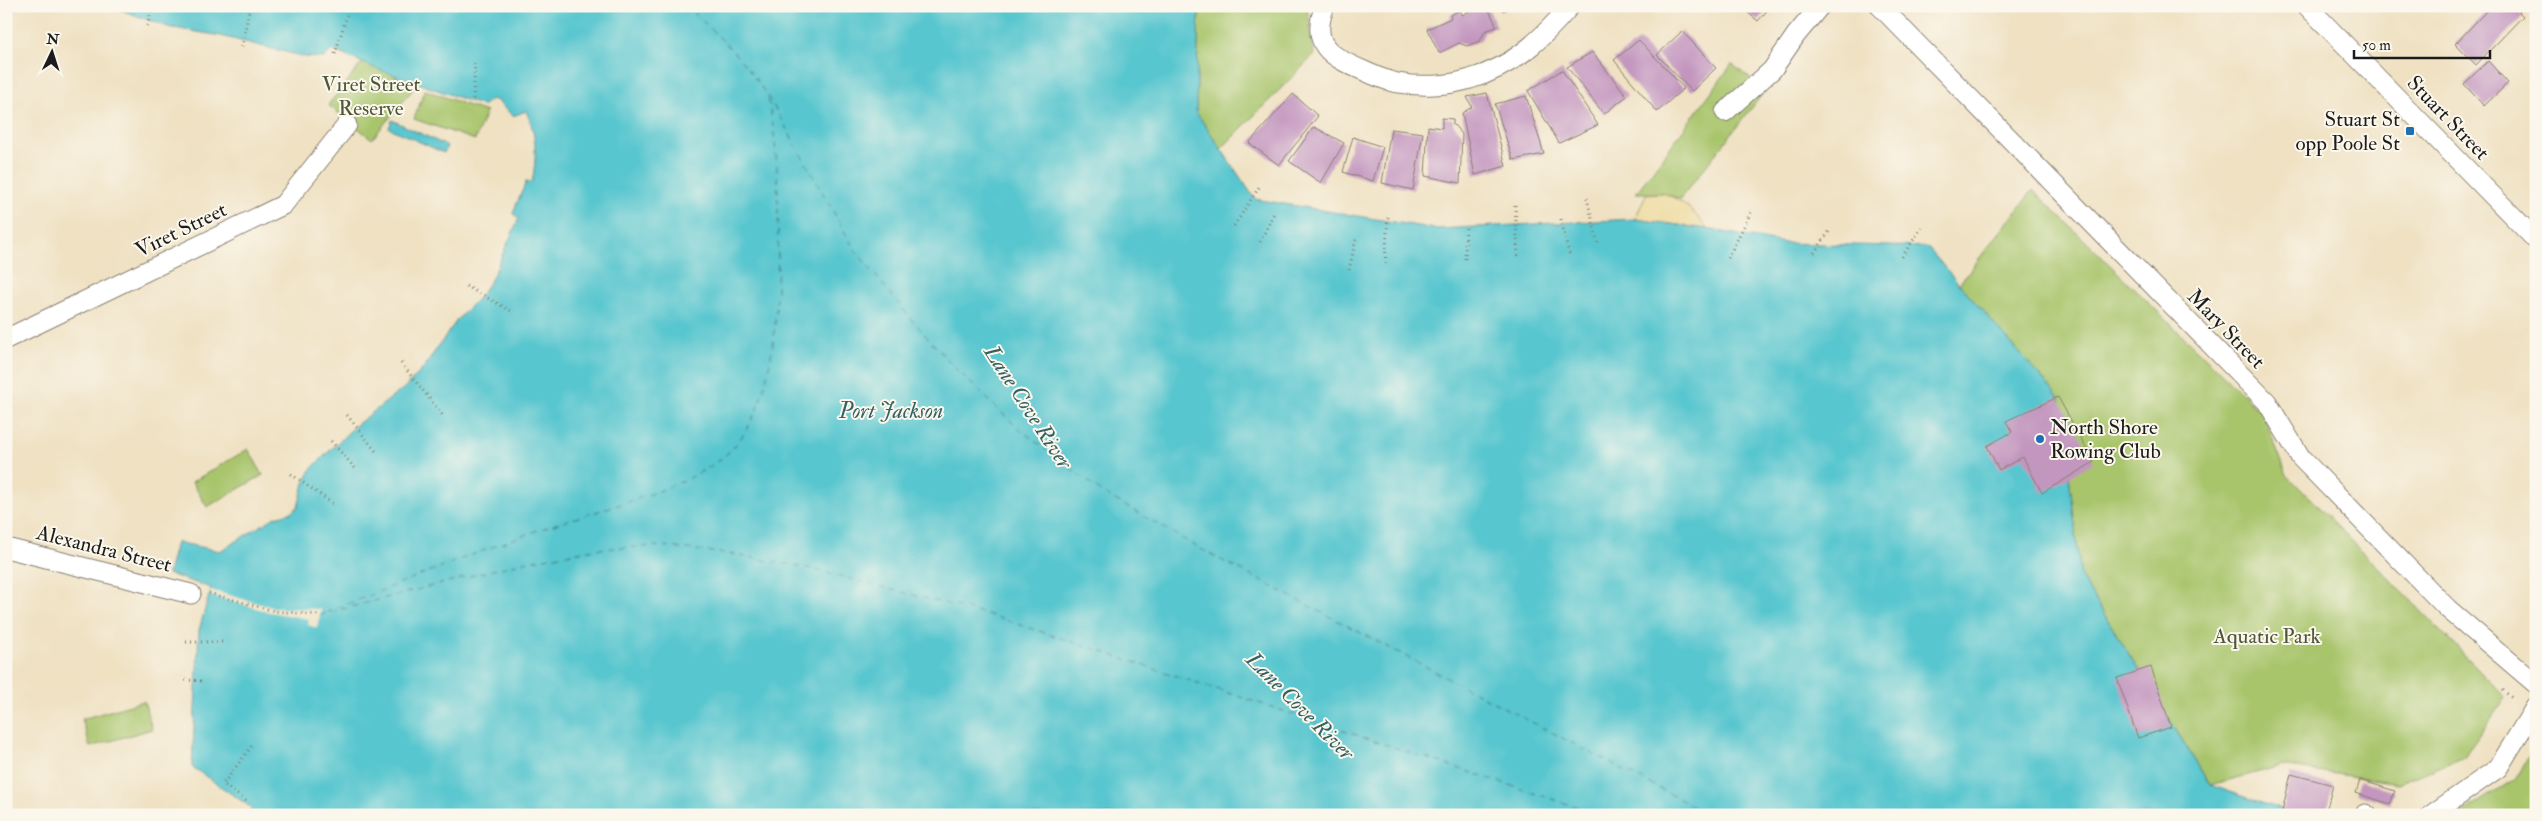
<svg xmlns="http://www.w3.org/2000/svg" width="2542" height="821" viewBox="0 0 2542 821" font-family="'IM FELL Double Pica',serif">
  <style>
    .green { fill: #a8c56c; stroke: #627044 }
    .sand { fill: #eeda9e; stroke: #857b5d }
    .water { fill: #59c6cf; stroke: #3a7176 }
    .pier { fill: #efe1c2 }
    .lines { fill: none; stroke-linecap: round; stroke-linejoin: round }
    .ferry { stroke: #346064; stroke-width: 1; stroke-dasharray: 6 5; stroke-linecap: butt }
    .building { fill: #c396bf }
    .minor-casing { stroke: #867e6f; stroke-width: 21 }
    .path { stroke: #867e6f; stroke-width: 3; stroke-dasharray: 1 4; stroke-linecap: butt }
    .minor { stroke: #fff; stroke-width: 19 }
    .poi-dot { fill: #1f6fb2; stroke: #fbf7ec; stroke-width: 2 }
    .labels { text-anchor: middle; dominant-baseline: central; stroke-width: 4; stroke-linejoin: round; paint-order: stroke }
    .park-label { font-size: 21px; fill: #4d5738; stroke: #fbf7ec }
    .street-label { font-size: 21px; fill: #1c1c1c; stroke: #fbf7ec }
    .poi-label { font-size: 21px; fill: #1c1c1c; stroke: #fbf7ec; text-anchor: end }
    .water-label { font-size: 22px; font-style: italic; fill: #346064; stroke: #fbf7ec }
  </style>
  <rect width="100%" height="100%" fill="#fbf7ec"/>
  <filter id="ink" filterUnits="userSpaceOnUse"><feTurbulence type="fractalNoise" baseFrequency=".02" numOctaves="2"/><feDisplacementMap in="SourceGraphic" scale="10" xChannelSelector="R" yChannelSelector="G"/><feConvolveMatrix kernelMatrix="1 2 1 2 8 2 1 2 1" color-interpolation-filters="sRGB"/></filter>
  <filter id="wash" filterUnits="userSpaceOnUse"><feTurbulence type="fractalNoise" baseFrequency=".0096" numOctaves="4" result="noise"/><feDisplacementMap in="SourceGraphic" scale="20" xChannelSelector="R" yChannelSelector="G"/><feGaussianBlur stdDeviation="1.12" result="paint"/><feColorMatrix in="noise" values="0 0 0 0 0 0 0 0 0 0 0 0 0 0 0 0 0 1.4 0 .05"/><feComposite in="paint" operator="in"/></filter>
  <g filter="url(#wash)">
    <rect width="100%" height="100%" fill="#efe1c2"/>
    <g class="green">
      <path d="M1199,6H1307L1314,55L1221,149L1196,112Z"/>
      <path d="M366,58L414,88L372,139L328,105Z"/>
      <path d="M1732,64L1765,91L1680,199L1663,193H1636Z"/>
      <path d="M425,90L486,112L475,140L414,119Z"/>
      <path d="M2033,190L2263,414L2287,475L2506,697L2464,757L2398,783L2282,766L2210,785L2081,577L2060,399L1959,284Z"/>
      <path d="M248,449L263,475L207,507L192,482Z"/>
      <path d="M144,701L152,729L90,747L82,719Z"/>
      <path d="M2536,744V810L2531,815H2458L2515,779Z"/>
    </g>
    <path class="sand" d="M1663,193C1684,201 1694,211 1707,229L1635,219L1646,194Z"/>
    <g class="water">
      <path d="M110,6H1199L1196,112L1255,199L1436,229L1635,219L1707,229L1784,243L1927,247L2060,399L2081,577L2210,785L2298,815H248L252,808L192,767L199,630L211,588L168,574L176,542L220,551L275,517L290,513L298,507L304,483L312,468L355,426L404,388L421,371L457,320L479,297L491,280L519,218L513,214L514,210L526,182H532C537,157 537,134 526,111L513,116L497,101L491,99L483,106L377,69L332,50L324,58L305,57L221,36L168,27Z"/>
      <path d="M392,120L447,146L444,153L389,128Z"/>
    </g>
    <path class="pier" d="M210,590L275,608L321,609L317,628L308,625L309,619L270,612L209,595Z"/>
    <g class="lines">
      <g class="ferry">
        <path d="M686,6C717,34 745,60 767,96"/>
        <path d="M768,96L855,250L911,319L955,368L1018,428L1103,493L1206,552L1710,815"/>
        <path d="M327,612C399,584 471,554 544,528C597,510 679,492 722,458C778,413 777,308 778,243C778,194 779,148 768,99"/>
        <path d="M320,615L528,561L595,549L663,546L736,555L808,568L990,615L1601,815"/>
      </g>
    </g>
    <g id="blocks">
      <g class="building">
        <path d="M1478,6H1487L1497,27L1485,31L1480,41L1467,46L1459,43L1439,53L1427,29L1451,18L1450,15L1460,10L1462,15Z"/>
        <path d="M1500,6H1511L1503,11Z"/>
        <path d="M1740,6H1771L1758,21Z"/>
        <path d="M2491,6H2513L2523,16L2476,65L2455,44Z"/>
        <path d="M1682,31L1716,68L1692,91L1657,55Z"/>
        <path d="M1639,40L1684,88L1657,112L1614,60Z"/>
        <path d="M1592,52L1627,96L1604,114L1567,67Z"/>
        <path d="M2488,61L2508,83L2484,106L2464,84Z"/>
        <path d="M1562,70L1598,125L1559,143L1528,91Z"/>
        <path d="M1487,93L1506,166L1475,175L1462,113L1472,107L1467,97Z"/>
        <path d="M1293,94L1318,116L1279,165L1249,143Z"/>
        <path d="M1526,96L1544,154L1513,160L1495,104Z"/>
        <path d="M1442,118L1453,119V124L1462,134L1460,183L1425,176L1428,126L1442,128Z"/>
        <path d="M1314,127L1344,143L1321,183L1289,161Z"/>
        <path d="M1391,129L1423,133L1413,190L1382,183Z"/>
        <path d="M1353,137L1383,147L1373,181L1343,172Z"/>
        <path d="M2058,397L2094,462L2042,493L2023,457L1999,470L1987,446L2012,432L2006,421Z"/>
        <path d="M2151,667L2171,727L2138,738L2117,678Z"/>
        <path d="M2291,774L2333,785L2325,815H2281Z"/>
        <path d="M2360,780L2395,791L2390,804L2356,793Z"/>
      </g>
    </g>
  </g>
  <g filter="url(#ink)">
    <use href="#blocks" fill-opacity="0" stroke="#867e6f" stroke-width="1"/>
    <g class="lines">
      <defs>
        <g id="minor">
          <path d="M1325,6C1309,44 1331,57 1362,70C1373,75 1386,81 1398,83C1420,87 1448,86 1470,79C1513,67 1542,39 1570,6"/>
          <path d="M1880,6L2267,402L2301,458L2448,609L2536,684"/>
          <path d="M2307,6L2536,240"/>
          <path d="M1725,112L1772,70L1796,35L1820,6"/>
          <path d="M6,339L283,205L347,125"/>
          <path d="M6,548L191,594"/>
          <path d="M2365,814L2367,815"/>
          <path d="M2431,815L2498,768L2536,706"/>
        </g>
      </defs>
      <use href="#minor" class="minor-casing"/>
      <g class="path">
        <path d="M12,6L13,11"/>
        <path d="M147,26L153,6"/>
        <path d="M242,47L250,6"/>
        <path d="M335,54L347,15"/>
        <path d="M473,99L475,63"/>
        <path d="M1587,198L1598,244"/>
        <path d="M1515,205L1518,257"/>
        <path d="M1561,219L1569,254"/>
        <path d="M1234,226L1261,184"/>
        <path d="M1260,242L1274,213"/>
        <path d="M1814,253L1831,229"/>
        <path d="M1902,257L1922,227"/>
        <path d="M1728,258L1751,212"/>
        <path d="M1465,259L1466,224"/>
        <path d="M1385,263L1388,217"/>
        <path d="M1349,270L1356,239"/>
        <path d="M466,286L513,312"/>
        <path d="M401,363L444,417"/>
        <path d="M347,415L378,454"/>
        <path d="M331,441L355,468"/>
        <path d="M291,474L333,504"/>
        <path d="M209,593L274,611L320,615"/>
        <path d="M186,642H223"/>
        <path d="M185,680L205,681"/>
        <path d="M2503,690L2514,700"/>
        <path d="M246,801L223,784L254,743"/>
      </g>
      <use href="#minor" class="minor"/>
    </g>
  </g>
  <g class="poi-dot">
    <rect x="2405" y="126" width="10" height="10" rx="2.5"/>
    <circle cx="2040" cy="439" r="5"/>
  </g>
  <g class="labels">
    <g class="park-label">
      <text x="371" y="84">Viret Street<tspan x="371" dy="24">Reserve</tspan></text>
      <text x="2267" y="636">Aquatic Park</text>
    </g>
    <g class="street-label">
      <text transform="translate(2448 118) rotate(46)">Stuart Street</text>
      <text transform="translate(181 230) rotate(-26)">Viret Street</text>
      <text transform="translate(2226 329) rotate(46)">Mary Street</text>
      <text transform="translate(104 549) rotate(14)">Alexandra Street</text>
    </g>
    <g class="poi-label">
      <text x="2400" y="119">Stuart St<tspan x="2400" dy="24">opp Poole St</tspan></text>
      <text x="2050" y="427" text-anchor="start">North Shore<tspan x="2050" dy="24">Rowing Club</tspan></text>
    </g>
    <g class="water-label">
      <text transform="translate(1028 407) rotate(57)">Lane Cove River</text>
      <text x="891" y="411">Port Jackson</text>
      <text transform="translate(1300 706) rotate(45)">Lane Cove River</text>
    </g>
  </g>
  <rect width="2542" height="821" fill="none" stroke="#fbf7ec" stroke-width="25"/>
  <g transform="translate(52 52) rotate(4)" stroke="#fbf7ec" stroke-width="4" paint-order="stroke">
  <path d="M0-4L9 19L0 12L-9 19Z" fill="#1c1c1c"/>
  <text y="-8" font-size="14" font-weight="bold" text-anchor="middle" fill="#1c1c1c">N</text>
  </g>
  <path d="M2354 50v8h136v-8" fill="none" stroke="#1c1c1c" stroke-width="2.5"/>
  <text x="2362" y="50" font-size="15" fill="#1c1c1c" stroke="#fbf7ec" stroke-width="4" paint-order="stroke">50 m</text>
</svg>
